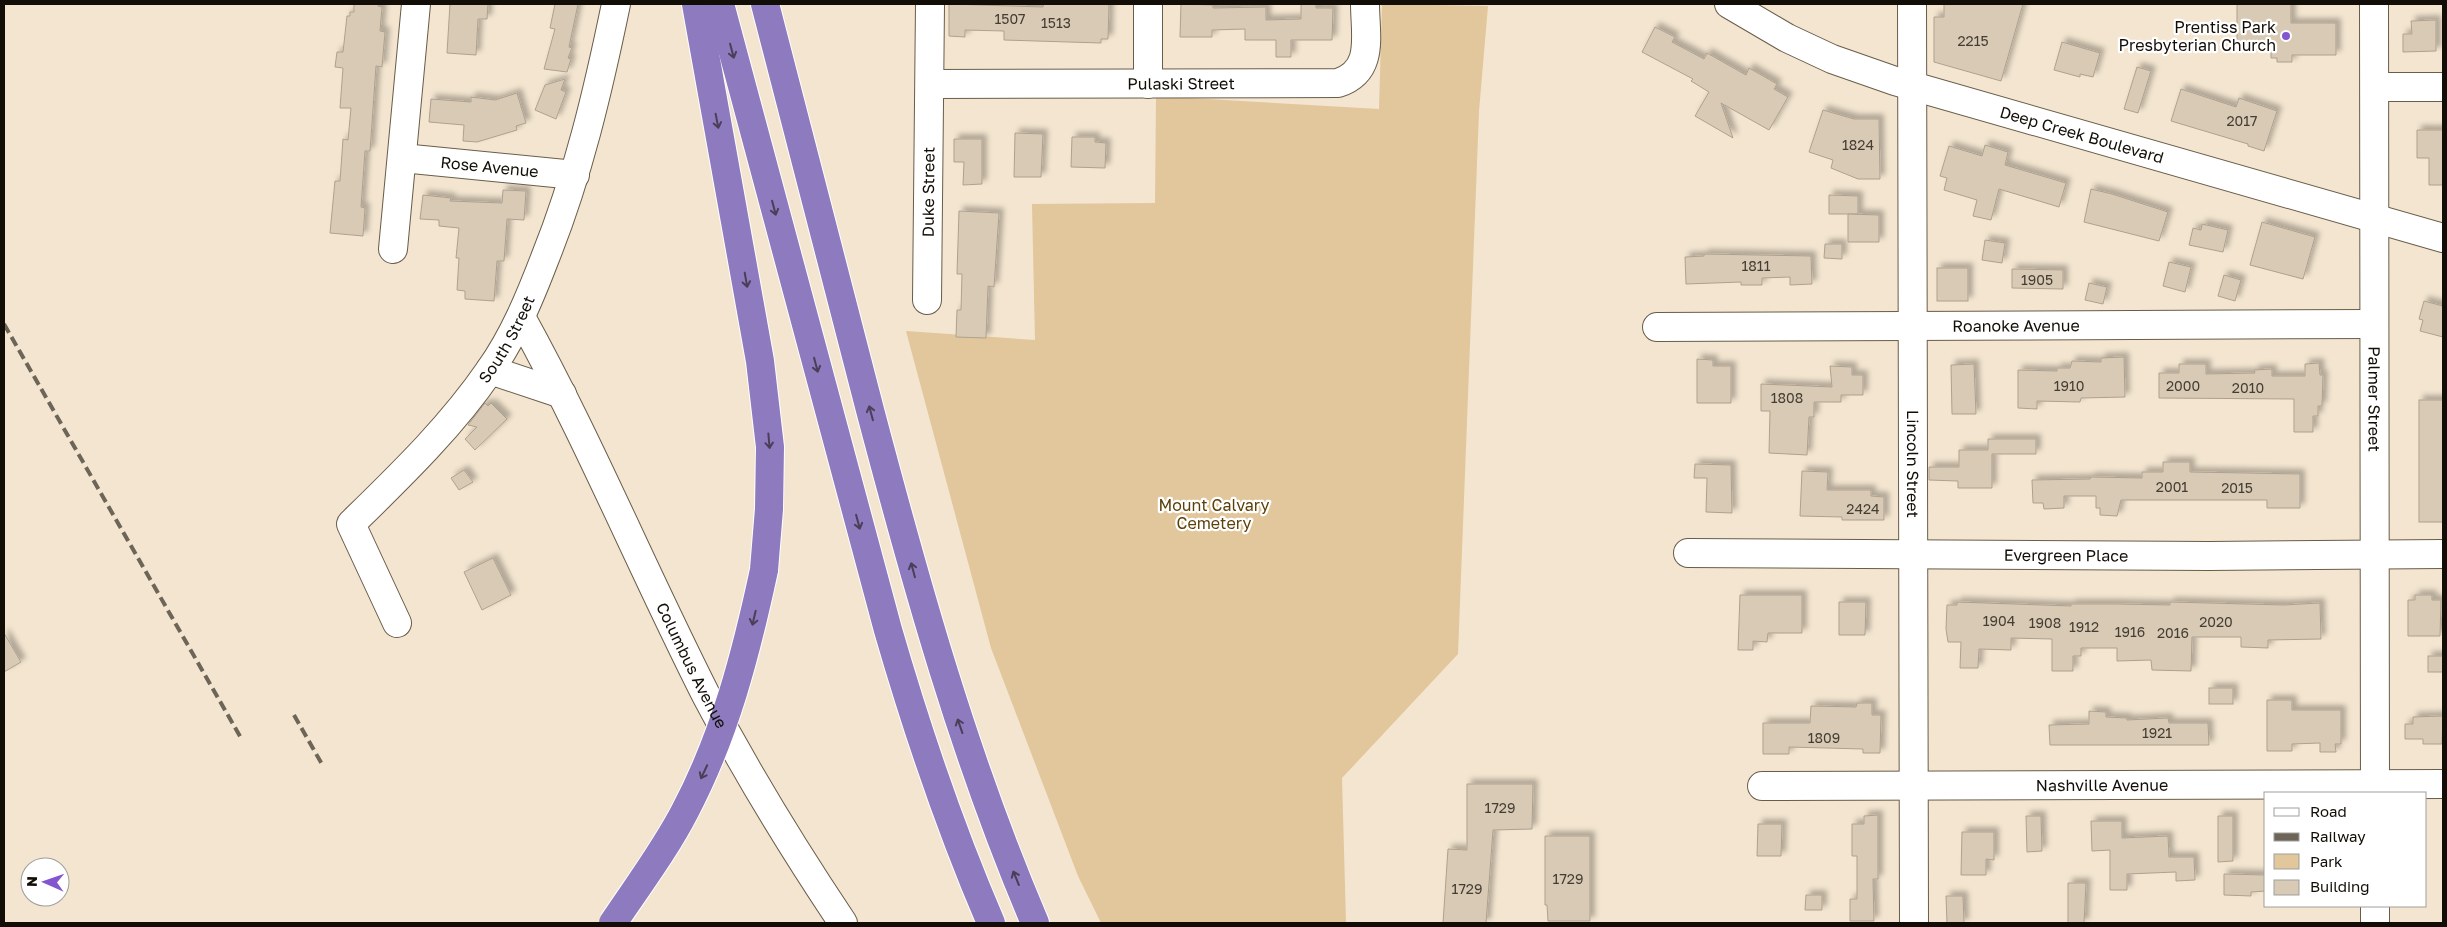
<svg xmlns="http://www.w3.org/2000/svg" width="2447" height="927" viewBox="0 0 2447 927" font-family="'Golos Text',sans-serif">
  <style>
    .green { fill: #e2c69c }
    .building { fill: #d8cab5; stroke: #afa18d; filter: url(#shadow) }
    .lines { fill: none; stroke-linecap: round; stroke-linejoin: round }
    .minor-casing { stroke: #695d4a; stroke-width: 30 }
    .highway-casing { stroke: #fff; stroke-width: 30 }
    .minor { stroke: #fff; stroke-width: 28 }
    .highway { stroke: #8e7abe; stroke-width: 28 }
    .rail { stroke: #6d6558; stroke-width: 4; stroke-dasharray: 10 5; stroke-linecap: butt }
    .highway-bridge-casing { stroke: #fff; stroke-width: 30; stroke-linecap: butt }
    .highway-bridge { stroke: #8e7abe; stroke-width: 28 }
    .oneway { stroke: #4a3f59 }
    .poi-dot { fill: #8356cf; stroke: #fff; stroke-width: 2 }
    .labels { text-anchor: middle; dominant-baseline: central; stroke-width: 4.5; stroke-linejoin: round; paint-order: stroke }
    .number-label { font-size: 14px; fill: #443d32 }
    .poi-label { font-size: 16px; fill: #120e07; stroke: #fff; text-anchor: end }
    .street-label { font-size: 16px; fill: #120e07; stroke: #fff }
    .park-label { font-size: 16px; fill: #5c3f07; stroke: #fff }
  </style>
  <defs>
    <filter id="shadow"><feDropShadow dx="4.5" dy="-4.5" stdDeviation="2.5" flood-color="#0004"/></filter>
  </defs>
  <rect width="100%" height="100%" fill="#f3e5cf"/>
  <path class="green" d="M1382,4L1488,6L1479,111L1458,654L1342,778L1346,923H1101L1078,876L991,648L906,331L1035,340L1032,204L1155,203L1156,96L1379,109Z"/>
  <g class="building">
    <path d="M354,4H378V6L382,7L380,31L385,32L382,67L376,66L370,151H365L361,207L365,208L363,236L330,233L335,181H340L343,139L348,140L351,108H340L343,68L335,67L337,52H343L347,16H350V12H354Z"/>
    <path d="M450,4H488L487,19H478L476,55L447,53Z"/>
    <path d="M555,4H578L569,47L572,48L568,58L571,59L567,72L544,69L555,29L550,28Z"/>
    <path d="M949,4L1043,7L1044,4H1109L1108,39H1101V43L1004,40V31L965,30V37L949,36Z"/>
    <path d="M1181,4L1213,5V8L1266,7V20L1301,19V4H1316V8H1333L1332,40H1291V57H1276V40H1245V29L1212,30V37H1180Z"/>
    <path d="M1944,4H2023L2001,81L1934,62V17H1944Z"/>
    <path d="M2237,4H2291V23H2336V55H2292V62H2277V58H2271V49H2237Z"/>
    <path d="M2436,20V51L2403,52V34H2412L2411,21Z"/>
    <path d="M1655,27L1675,37L1672,42L1704,59L1707,53L1746,75L1749,68L1777,84L1774,89L1788,97L1769,130L1721,103L1733,138L1695,116L1709,92L1691,81L1693,79L1642,52Z"/>
    <path d="M2062,42L2100,53L2093,77L2080,74V77L2054,70Z"/>
    <path d="M2137,67L2151,71L2138,113L2124,109Z"/>
    <path d="M565,79L561,90L566,92L556,119L535,110L545,85Z"/>
    <path d="M2181,89L2236,107L2239,98L2277,111L2264,151L2248,146V144L2171,121Z"/>
    <path d="M517,93L526,123L516,126L517,130L477,142L463,141L464,125L429,122L431,99L471,102V97L495,100Z"/>
    <path d="M1823,110L1854,119H1879L1880,179H1858L1831,168L1833,160L1809,152Z"/>
    <path d="M2417,130H2443V185H2429V158H2417Z"/>
    <path d="M1015,133L1043,134L1041,177H1014Z"/>
    <path d="M1072,137H1095V142L1106,143L1105,168L1071,167Z"/>
    <path d="M954,139H982V184L963,185L964,162H954Z"/>
    <path d="M1985,145L2008,152L2005,165L2066,183L2059,207L1999,189L1991,220L1973,216L1977,200L1944,190L1947,178L1940,176L1949,146L1982,156Z"/>
    <path d="M2091,189L2112,194L2168,212L2159,241L2084,222Z"/>
    <path d="M503,190L526,191L524,220L507,219L504,261H497L494,301L465,299V291L457,290L459,258H456L459,228L439,226V220L420,219L423,195L451,198L450,201L502,203Z"/>
    <path d="M1829,195L1858,196V214H1829Z"/>
    <path d="M959,211L999,213L994,287L988,286L986,338L956,337L957,310H961L962,274H957Z"/>
    <path d="M1848,214L1879,215V242H1848Z"/>
    <path d="M2262,222L2315,237L2303,279L2250,265Z"/>
    <path d="M2202,224L2228,230L2223,252L2189,245L2193,228L2201,230Z"/>
    <path d="M1985,240L2005,243L2002,263L1982,260Z"/>
    <path d="M1825,244H1842V259L1824,258Z"/>
    <path d="M1704,254L1811,256L1812,284L1790,285V277L1762,278V285H1741V282L1686,284L1685,257L1704,256Z"/>
    <path d="M2169,262L2191,267L2185,292L2163,286Z"/>
    <rect x="1937" y="268" width="31" height="33"/>
    <path d="M2012,269L2063,270V289L2012,288Z"/>
    <path d="M2224,275L2241,280L2235,301L2218,296Z"/>
    <path d="M2089,283L2107,287L2103,304L2085,300Z"/>
    <path d="M2424,301L2443,306V337L2420,331L2423,320L2419,319Z"/>
    <path d="M2124,357L2125,397L2081,398L2080,402L2037,401V409L2018,408V370L2057,371V368H2070L2072,361L2101,362V358Z"/>
    <path d="M1697,359L1713,360V366H1731V403H1697Z"/>
    <path d="M2319,363L2320,375H2323L2322,406H2318V416H2313V432H2294V399L2159,398V373H2179V364H2206V374L2255,373L2254,370L2272,369V376H2305V364Z"/>
    <path d="M1974,364L1976,414H1952L1951,365Z"/>
    <path d="M1830,366L1852,367V375H1863V395H1841V402H1814V417H1809L1807,455L1769,453L1770,411H1761V384L1832,387Z"/>
    <rect x="2419" y="400" width="24" height="122"/>
    <path d="M485,403L488,406L491,403L507,419L475,450L465,439L477,427L468,425Z"/>
    <path d="M1988,439H2036V454H1992V488H1958V481L1929,480V467H1959V450H1988Z"/>
    <path d="M2163,462H2190V472L2300,474V508H2267V500H2121L2117,516L2100,515V508H2096V496H2064V508L2044,509L2043,503H2033L2032,480L2090,479L2091,477L2142,478V472H2163Z"/>
    <path d="M1695,464L1731,465L1732,513L1706,512L1707,478H1694Z"/>
    <path d="M464,470L473,482L459,490L451,478Z"/>
    <path d="M1802,471L1828,472L1827,490H1871V496L1884,497V520H1842V517L1800,516Z"/>
    <path d="M493,558L511,595L482,610L464,572Z"/>
    <path d="M1740,595H1802V633H1768L1767,642L1753,641V650H1738Z"/>
    <path d="M2415,595H2432V600H2441L2440,636H2408V600H2415Z"/>
    <path d="M1839,602H1866L1865,635H1839Z"/>
    <path d="M1957,602L2071,606V604H2117L2170,605V602L2284,605L2320,603L2321,639L2268,640V648L2241,647V637H2192L2191,671L2152,670L2151,660L2117,661V648H2081V656H2073V671H2052V639L2011,638V650L1979,649L1978,668H1960L1961,642H1948L1946,629L1947,605H1957Z"/>
    <path d="M4,633L21,662L4,672Z"/>
    <rect x="2428" y="656" width="15" height="16"/>
    <rect x="2209" y="688" width="24" height="16"/>
    <path d="M2267,700H2292V710H2341V744H2335L2336,752H2320V743L2292,744V751H2267Z"/>
    <path d="M1857,703H1872V715H1881L1880,753H1863V749L1789,747V754H1763V723H1810L1811,706L1856,707Z"/>
    <path d="M2089,711L2106,712V717L2127,718V720L2168,718L2169,723H2208L2209,745H2050L2049,725L2089,724Z"/>
    <path d="M2443,716L2442,744H2423V739H2405V724H2413V717Z"/>
    <path d="M1467,784H1533L1532,829L1493,830L1486,923H1443L1448,849L1467,850Z"/>
    <path d="M1878,815V879H1873L1874,921H1850V899H1857V856H1852V824H1864V816Z"/>
    <path d="M2026,816H2041L2042,851L2027,852Z"/>
    <path d="M2218,816H2233V861L2218,862Z"/>
    <path d="M2091,821H2122V838L2168,836L2169,857H2194L2195,880L2176,881V872L2127,874V890H2110V850L2092,851Z"/>
    <path d="M1758,824H1782L1781,856H1757Z"/>
    <path d="M1962,832H1994V860L1986,859V875H1961Z"/>
    <path d="M1545,836H1590V921H1548L1547,905H1545Z"/>
    <path d="M2224,874L2266,875V891L2251,892V896L2224,895Z"/>
    <path d="M2068,883H2086L2084,923H2068Z"/>
    <path d="M1806,895H1822V910H1805Z"/>
    <path d="M1946,896H1963L1964,923H1947Z"/>
  </g>
  <g class="lines">
    <defs>
      <g id="minor">
        <path id="s1" d="M1729,4L1787,38L1832,59L1895,81L2443,238"/>
        <path id="s2" d="M1912,4L1914,923"/>
        <path id="s3" d="M2374,4L2375,793"/>
        <path id="s4" d="M930,84L1338,83C1375,71 1365,35 1365,4"/>
        <path d="M1148,84V4"/>
        <path d="M2375,87H2443"/>
        <path id="s5" d="M402,158L575,175"/>
        <path d="M393,249L416,4"/>
        <path id="s6" d="M927,300L930,4"/>
        <path id="s7" d="M521,317C589,440 643,571 707,697C748,775 794,850 843,923"/>
        <path id="s8" d="M1657,327L2374,324"/>
        <path d="M490,370L562,394"/>
        <path id="s9" d="M1688,553L2209,556L2443,554"/>
        <path id="s10" d="M397,623L351,524C400,476 451,427 490,370C514,336 530,297 545,258C578,176 598,91 616,4"/>
        <path id="s11" d="M1762,786L2443,784"/>
        <path d="M2375,923V906"/>
      </g>
      <g id="highway">
        <path d="M696,4L760,361L770,447L769,509L764,570"/>
        <path d="M720,4L888,630C917,730 950,828 991,923"/>
        <path d="M765,4C800,139 835,275 870,410C916,584 964,757 1035,923"/>
      </g>
    </defs>
    <use href="#minor" class="minor-casing"/>
    <use href="#highway" class="highway-casing"/>
    <use href="#minor" class="minor"/>
    <use href="#highway" class="highway"/>
    <g class="rail">
      <path d="M4,324L241,738"/>
      <path d="M294,715L323,766"/>
    </g>
    <defs>
      <path id="highway-bridge" d="M613,923C637,887 665,850 685,811C725,735 746,654 764,570"/>
    </defs>
    <use href="#highway-bridge" class="highway-bridge-casing"/>
    <use href="#highway-bridge" class="highway-bridge"/>
  </g>
  <defs><path id="oneway-shaft" d="M-6 0H5M1.5-3L5.5 0L1.5 3" fill="none" stroke-width="1.6" stroke-linecap="round" stroke-linejoin="round" transform="scale(1.25)"/></defs>
  <g class="oneway">
    <use href="#oneway-shaft" transform="translate(732 51) rotate(75)"/>
    <use href="#oneway-shaft" transform="translate(717 121) rotate(79)"/>
    <use href="#oneway-shaft" transform="translate(774 208) rotate(75)"/>
    <use href="#oneway-shaft" transform="translate(746 280) rotate(80)"/>
    <use href="#oneway-shaft" transform="translate(816 365) rotate(75)"/>
    <use href="#oneway-shaft" transform="translate(871 413) rotate(-105)"/>
    <use href="#oneway-shaft" transform="translate(769 441) rotate(85)"/>
    <use href="#oneway-shaft" transform="translate(858 522) rotate(75)"/>
    <use href="#oneway-shaft" transform="translate(913 570) rotate(-105)"/>
    <use href="#oneway-shaft" transform="translate(754 618) rotate(103)"/>
    <use href="#oneway-shaft" transform="translate(960 726) rotate(-109)"/>
    <use href="#oneway-shaft" transform="translate(704 772) rotate(115)"/>
    <use href="#oneway-shaft" transform="translate(1016 878) rotate(-112)"/>
  </g>
  <circle class="poi-dot" cx="2286" cy="36" r="5"/>
  <g class="labels">
    <g class="number-label">
      <text x="1010" y="18">1507</text>
      <text x="1056" y="22">1513</text>
      <text x="1973" y="40">2215</text>
      <text x="2242" y="120">2017</text>
      <text x="1858" y="144">1824</text>
      <text x="1756" y="265">1811</text>
      <text x="2037" y="279">1905</text>
      <text x="2069" y="385">1910</text>
      <text x="2183" y="385">2000</text>
      <text x="2248" y="387">2010</text>
      <text x="1787" y="397">1808</text>
      <text x="2172" y="486">2001</text>
      <text x="2237" y="487">2015</text>
      <text x="1863" y="508">2424</text>
      <text x="1999" y="620">1904</text>
      <text x="2216" y="621">2020</text>
      <text x="2045" y="622">1908</text>
      <text x="2084" y="626">1912</text>
      <text x="2130" y="631">1916</text>
      <text x="2173" y="632">2016</text>
      <text x="2157" y="732">1921</text>
      <text x="1824" y="737">1809</text>
      <text x="1500" y="807">1729</text>
      <text x="1568" y="878">1729</text>
      <text x="1467" y="888">1729</text>
    </g>
    <g class="poi-label">
      <text x="2276" y="27">Prentiss Park<tspan x="2276" dy="18">Presbyterian Church</tspan></text>
    </g>
    <g class="street-label">
      <text stroke="none"><textPath href="#s4" startOffset="251">Pulaski Street</textPath></text>
      <text stroke="none"><textPath href="#s1" startOffset="378">Deep Creek Boulevard</textPath></text>
      <text stroke="none"><textPath href="#s5" startOffset="88">Rose Avenue</textPath></text>
      <text stroke="none"><textPath href="#s6" startOffset="108">Duke Street</textPath></text>
      <text stroke="none"><textPath href="#s8" startOffset="359">Roanoke Avenue</textPath></text>
      <text stroke="none"><textPath href="#s10" startOffset="352">South Street</textPath></text>
      <text stroke="none"><textPath href="#s3" startOffset="395">Palmer Street</textPath></text>
      <text stroke="none"><textPath href="#s2" startOffset="460">Lincoln Street</textPath></text>
      <text stroke="none"><textPath href="#s9" startOffset="378">Evergreen Place</textPath></text>
      <text stroke="none"><textPath href="#s7" startOffset="388">Columbus Avenue</textPath></text>
      <text stroke="none"><textPath href="#s11" startOffset="340">Nashville Avenue</textPath></text>
    </g>
    <g class="park-label">
      <text x="1214" y="505">Mount Calvary<tspan x="1214" dy="18">Cemetery</tspan></text>
    </g>
  </g>
  <rect width="2447" height="927" fill="none" stroke="#120e07" stroke-width="10"/>
  <rect x="2264" y="792" width="162" height="115" fill="#ffffff" stroke="#a09f9c"/>
  <rect x="2274" y="808" width="25" height="8" fill="#ffffff" stroke="#a09f9c"/>
  <text x="2310" y="817" font-size="15" fill="#120e07">Road</text>
  <rect x="2274" y="833" width="25" height="8" fill="#6d6558" stroke="#a09f9c"/>
  <text x="2310" y="842" font-size="15" fill="#120e07">Railway</text>
  <rect x="2274" y="854" width="25" height="15" fill="#e2c69c" stroke="#a09f9c"/>
  <text x="2310" y="867" font-size="15" fill="#120e07">Park</text>
  <rect x="2274" y="880" width="25" height="15" fill="#d8cab5" stroke="#a09f9c"/>
  <text x="2310" y="892" font-size="15" fill="#120e07">Building</text>
  <g transform="translate(45 882) rotate(272)"><circle r="24" fill="#ffffff" stroke="#a09f9c"/>
  <path d="M0-4L9 19L0 12L-9 19Z" fill="#8356cf"/>
  <text y="-8" font-size="14" font-weight="bold" text-anchor="middle" fill="#120e07">N</text>
  </g>
</svg>
